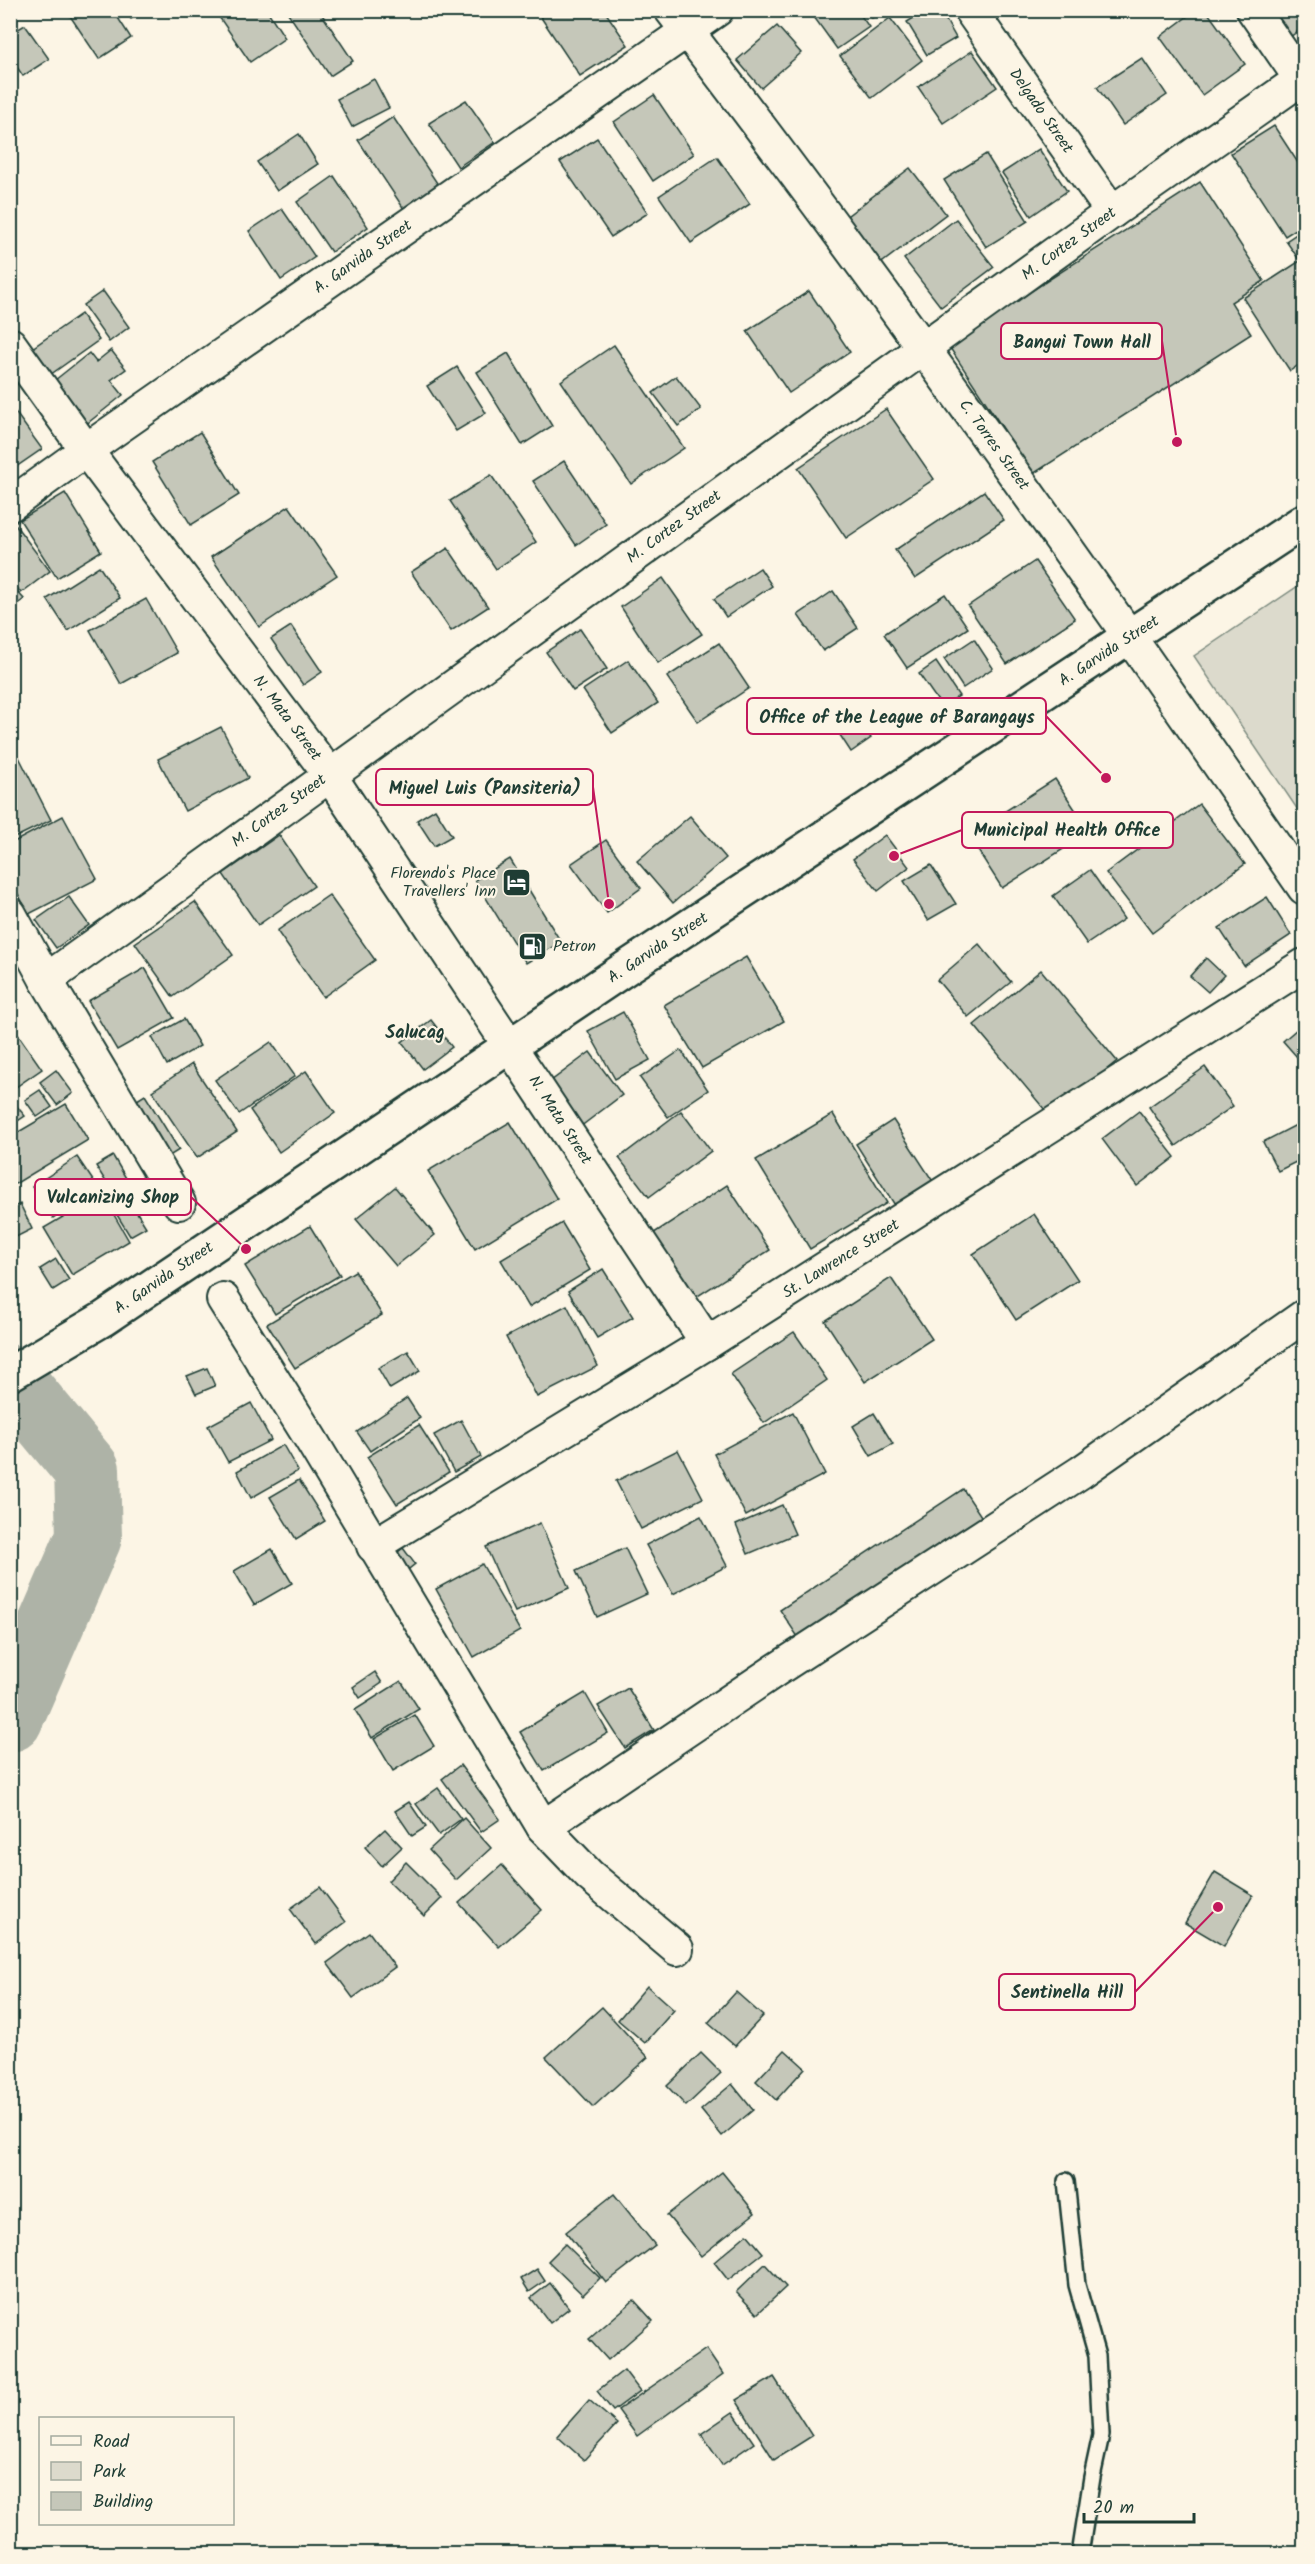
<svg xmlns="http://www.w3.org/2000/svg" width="1315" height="2564" viewBox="0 0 1315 2564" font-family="Kalam,sans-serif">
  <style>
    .green { fill: #dcdacc; stroke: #7e8c80; stroke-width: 1.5 }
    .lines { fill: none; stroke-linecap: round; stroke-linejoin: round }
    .river { stroke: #aeb3a7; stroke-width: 66 }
    .building { fill: #c5c7b9; stroke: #1f3d34; stroke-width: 1.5 }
    .lane-casing { stroke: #1f3d34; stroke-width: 20 }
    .street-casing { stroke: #1f3d34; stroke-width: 36 }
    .secondary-casing { stroke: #1f3d34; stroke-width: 38 }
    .lane { stroke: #fcf5e5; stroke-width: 15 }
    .street { stroke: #fcf5e5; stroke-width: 32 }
    .secondary { stroke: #fcf5e5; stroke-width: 33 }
    .labels { text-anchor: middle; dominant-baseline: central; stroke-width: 4.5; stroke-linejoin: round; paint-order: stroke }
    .street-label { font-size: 16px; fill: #1f3d34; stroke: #fcf5e5 }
    .poi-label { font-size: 16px; fill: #1f3d34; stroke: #fcf5e5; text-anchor: end }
    .neighbourhood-label { font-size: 18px; font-weight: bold; fill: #1f3d34; stroke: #fcf5e5 }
    .leader { fill: none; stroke: #c2185b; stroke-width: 2 }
    .callout-dot { fill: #c2185b; stroke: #fcf5e5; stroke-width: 2 }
    .callout { fill: #fcf5e5; stroke: #c2185b; stroke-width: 2 }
    .callout-label { font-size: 18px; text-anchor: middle; font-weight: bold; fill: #1f3d34 }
  </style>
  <rect width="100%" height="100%" fill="#fcf5e5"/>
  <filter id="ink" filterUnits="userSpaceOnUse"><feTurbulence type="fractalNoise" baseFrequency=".0167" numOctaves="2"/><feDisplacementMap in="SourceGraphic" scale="12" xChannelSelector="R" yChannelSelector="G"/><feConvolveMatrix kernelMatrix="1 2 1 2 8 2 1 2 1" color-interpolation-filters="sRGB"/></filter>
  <g filter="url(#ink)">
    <path class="green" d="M1304,582V819L1194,656Z"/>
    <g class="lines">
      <path class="river" d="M10,1377L87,1470L89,1537L10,1719"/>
    </g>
    <g class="building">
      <path d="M66,10H113L131,38L99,59Z"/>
      <path d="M125,10H143L131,19Z"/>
      <path d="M222,10H267L285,38L250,62L217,14Z"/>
      <path d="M286,10H319L353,61L330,76Z"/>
      <path d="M541,10H604L628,45L580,76L538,13Z"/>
      <path d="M809,10H857L869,27L837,49Z"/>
      <path d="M866,10H883L872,18Z"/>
      <path d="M927,10H940L956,38L927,55L907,22Z"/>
      <path d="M1196,10H1206L1245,64L1202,95L1160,37Z"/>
      <path d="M1269,10H1304V27L1287,39Z"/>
      <path d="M890,18L922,60L872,98L840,56Z"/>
      <path d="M25,25L49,59L23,76L10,57V34Z"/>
      <path d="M777,26L801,53L761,88L737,60Z"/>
      <path d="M972,51L997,87L943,123L918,87Z"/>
      <path d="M1142,58L1167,95L1123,125L1097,87Z"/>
      <path d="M374,79L389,108L352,127L337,99Z"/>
      <path d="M654,95L694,154L653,181L614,122Z"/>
      <path d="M466,100L495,142L458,167L429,123Z"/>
      <path d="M393,117L443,192L408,215L358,140Z"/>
      <path d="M1274,126L1304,172V224L1285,236L1231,153Z"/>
      <path d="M299,134L318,164L277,191L257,162Z"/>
      <path d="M597,138L648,213L611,237L560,162Z"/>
      <path d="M1039,149L1067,191L1031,216L1002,173Z"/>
      <path d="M986,154L1028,221L986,247L944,180Z"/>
      <path d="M717,157L750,204L691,243L659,196Z"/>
      <path d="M910,168L946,214L879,265L843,219Z"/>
      <path d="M334,176L368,227L331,252L297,202Z"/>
      <path d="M1200,182L1264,281L1231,302L1251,334L1033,474L948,345Z"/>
      <path d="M282,209L315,257L281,280L249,231Z"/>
      <path d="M956,219L994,267L941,307L904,259Z"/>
      <path d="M1304,229V361L1290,371L1243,298L1300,261L1286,241Z"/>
      <path d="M103,291L129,327L109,342L83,305Z"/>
      <path d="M809,291L850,352L789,393L747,331Z"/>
      <path d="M81,314L99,340L47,377L28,351Z"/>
      <path d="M614,345L684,448L631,484L561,381Z"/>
      <path d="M111,350L126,369L111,380L123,395L84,426L50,384L89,353L96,362Z"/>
      <path d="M508,353L552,426L522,445L477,372Z"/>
      <path d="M457,367L486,413L456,431L427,386Z"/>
      <path d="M676,376L701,409L678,426L653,393Z"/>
      <path d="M10,405L42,449L10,471Z"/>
      <path d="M886,409L934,479L846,538L798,468Z"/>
      <path d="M200,432L239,495L191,525L152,462Z"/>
      <path d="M564,461L606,524L576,545L533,481Z"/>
      <path d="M491,475L536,542L496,569L450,501Z"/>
      <path d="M984,491L1004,520L915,579L895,550Z"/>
      <path d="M65,493L101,551L57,578L20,520Z"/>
      <path d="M289,506L337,575L259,627L211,557Z"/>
      <path d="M10,518L50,571L21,593L10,579Z"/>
      <path d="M448,548L488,607L451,631L411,572Z"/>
      <path d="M1035,561L1075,619L1007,664L968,606Z"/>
      <path d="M99,566L120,598L68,631L47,599Z"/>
      <path d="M760,568L772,586L726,617L714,599Z"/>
      <path d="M663,578L702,634L658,663L621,607Z"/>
      <path d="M10,584L24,599L10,610Z"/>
      <path d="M833,591L858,628L823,651L798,615Z"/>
      <path d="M945,594L968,628L907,668L884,634Z"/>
      <path d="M146,599L177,653L121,684L90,630Z"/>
      <path d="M291,626L322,672L303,685L271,639Z"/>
      <path d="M580,629L607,669L573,691L546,652Z"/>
      <path d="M974,639L993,668L963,688L944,659Z"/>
      <path d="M719,643L749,688L698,722L667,677Z"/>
      <path d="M628,660L658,703L612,733L583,690Z"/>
      <path d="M936,662L959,696L942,707L919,674Z"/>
      <path d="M856,716L871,738L851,752L836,729Z"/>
      <path d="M221,727L248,778L185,811L158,759Z"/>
      <path d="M19,757L51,820L10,840V761Z"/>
      <path d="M1055,779L1090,832L1002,888L968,835Z"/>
      <path d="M1199,804L1245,864L1152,933L1106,873Z"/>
      <path d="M435,809L452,836L434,846L417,820Z"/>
      <path d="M63,816L97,879L29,914L10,879V844Z"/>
      <path d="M690,816L726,858L673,903L637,861Z"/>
      <path d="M279,835L314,886L258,925L223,874Z"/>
      <path d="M885,835L909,867L878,891L853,859Z"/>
      <path d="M606,840L641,888L607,913L571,864Z"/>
      <path d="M510,859L561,942L526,963L475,880Z"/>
      <path d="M931,865L956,904L928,920L904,881Z"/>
      <path d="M1090,870L1124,919L1087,944L1053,896Z"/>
      <path d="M329,895L375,960L323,997L277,931Z"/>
      <path d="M69,897L89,925L56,948L36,920Z"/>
      <path d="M1267,897L1291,935L1244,966L1219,928Z"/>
      <path d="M195,902L233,955L173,997L135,943Z"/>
      <path d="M979,944L1011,982L968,1017L937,980Z"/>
      <path d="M746,957L784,1021L702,1068L664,1005Z"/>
      <path d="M1206,958L1224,975L1208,992L1190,976Z"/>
      <path d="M145,968L174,1018L117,1050L88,1001Z"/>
      <path d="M1041,970L1117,1061L1050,1116L974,1025Z"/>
      <path d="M623,1012L650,1060L615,1079L588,1031Z"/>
      <path d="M184,1019L200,1046L167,1065L152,1037Z"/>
      <path d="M431,1020L452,1047L423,1069L402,1042Z"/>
      <path d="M10,1023L42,1069L10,1091Z"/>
      <path d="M1304,1023V1051L1297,1057L1283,1041Z"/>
      <path d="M271,1042L295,1076L239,1114L215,1080Z"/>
      <path d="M681,1050L708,1090L668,1117L640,1078Z"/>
      <path d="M590,1052L622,1095L580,1127L547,1084Z"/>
      <path d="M192,1064L237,1132L197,1158L152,1091Z"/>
      <path d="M1205,1067L1233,1106L1176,1146L1149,1107Z"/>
      <path d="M56,1070L73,1093L57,1105L40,1082Z"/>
      <path d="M306,1071L335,1113L279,1152L250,1110Z"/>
      <path d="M40,1090L52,1107L37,1117L25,1100Z"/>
      <path d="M145,1095L179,1150L163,1160L129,1105Z"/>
      <path d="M10,1098L25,1116L10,1126Z"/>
      <path d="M66,1104L88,1140L15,1184L10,1176V1137Z"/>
      <path d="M681,1111L711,1151L649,1197L619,1158Z"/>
      <path d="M1139,1111L1175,1157L1137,1186L1102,1139Z"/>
      <path d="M833,1114L887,1203L810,1249L756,1160Z"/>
      <path d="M893,1120L936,1186L898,1210L856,1144Z"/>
      <path d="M510,1122L557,1199L475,1249L428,1171Z"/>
      <path d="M1296,1125L1304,1141V1158L1278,1171L1263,1142Z"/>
      <path d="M113,1156L130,1185L114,1195L96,1166Z"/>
      <path d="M77,1157L98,1188L53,1218L32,1187Z"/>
      <path d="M727,1185L770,1250L690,1301L648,1237Z"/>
      <path d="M395,1187L435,1235L396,1266L356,1219Z"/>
      <path d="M102,1194L129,1241L72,1275L44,1228Z"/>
      <path d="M130,1201L146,1227L130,1236L114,1210Z"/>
      <path d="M20,1204L32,1229L10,1240V1209Z"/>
      <path d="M1034,1214L1078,1280L1016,1320L973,1254Z"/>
      <path d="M562,1223L590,1270L529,1307L501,1260Z"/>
      <path d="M310,1226L340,1275L275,1314L245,1266Z"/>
      <path d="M56,1259L69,1280L53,1290L40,1269Z"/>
      <path d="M603,1269L633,1317L597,1338L568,1291Z"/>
      <path d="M355,1271L382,1315L295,1368L267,1324Z"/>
      <path d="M891,1278L932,1339L865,1382L825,1321Z"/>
      <path d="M567,1305L598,1366L537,1397L506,1337Z"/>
      <path d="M794,1332L827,1380L764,1423L731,1374Z"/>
      <path d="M408,1351L420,1371L390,1389L378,1368Z"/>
      <path d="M207,1368L215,1386L196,1394L187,1376Z"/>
      <path d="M407,1398L420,1418L370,1451L357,1432Z"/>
      <path d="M251,1403L271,1440L228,1462L208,1426Z"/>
      <path d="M793,1412L825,1474L746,1516L714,1454Z"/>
      <path d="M874,1413L893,1444L871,1456L853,1426Z"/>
      <path d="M461,1420L481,1457L454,1472L434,1435Z"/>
      <path d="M419,1425L449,1472L397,1504L367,1457Z"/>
      <path d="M283,1445L298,1471L251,1498L237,1471Z"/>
      <path d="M678,1450L703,1498L641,1529L616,1481Z"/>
      <path d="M299,1480L325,1521L296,1539L270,1497Z"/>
      <path d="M963,1489L985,1522L802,1643L780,1610Z"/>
      <path d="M782,1505L795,1534L748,1554L736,1525Z"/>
      <path d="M701,1516L727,1566L673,1594L646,1545Z"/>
      <path d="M540,1523L569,1588L515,1612L486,1547Z"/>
      <path d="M403,1548L415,1564L399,1577L387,1561Z"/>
      <path d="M625,1548L647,1594L597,1617L576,1571Z"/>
      <path d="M272,1549L292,1583L254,1605L234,1571Z"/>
      <path d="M482,1564L520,1631L474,1657L436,1589Z"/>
      <path d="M375,1672L382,1683L360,1698L353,1687Z"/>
      <path d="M401,1681L419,1709L372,1738L355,1710Z"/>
      <path d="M628,1688L654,1730L625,1748L598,1706Z"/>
      <path d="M585,1693L608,1733L544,1771L520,1732Z"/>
      <path d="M415,1715L434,1746L393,1771L374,1739Z"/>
      <path d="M460,1765L500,1819L481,1832L442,1779Z"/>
      <path d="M438,1788L461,1819L439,1835L416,1804Z"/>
      <path d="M409,1802L426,1827L412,1836L395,1811Z"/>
      <path d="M464,1818L491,1848L456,1880L429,1850Z"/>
      <path d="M385,1829L402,1847L382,1866L365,1847Z"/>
      <path d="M406,1862L442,1898L424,1916L388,1881Z"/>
      <path d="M502,1865L542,1910L499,1947L459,1903Z"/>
      <path d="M1215,1872L1253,1895L1224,1946L1185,1923Z"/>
      <path d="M320,1887L346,1922L316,1944L290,1909Z"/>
      <path d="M369,1932L395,1967L353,1998L327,1963Z"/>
      <path d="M647,1986L674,2010L645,2043L618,2020Z"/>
      <path d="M736,1992L763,2016L735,2046L708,2023Z"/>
      <path d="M602,2007L648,2057L593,2107L546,2057Z"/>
      <path d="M785,2050L805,2068L776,2100L756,2081Z"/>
      <path d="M701,2053L721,2073L686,2106L667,2086Z"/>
      <path d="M732,2084L753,2110L722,2136L701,2110Z"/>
      <path d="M722,2172L755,2213L701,2256L667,2215Z"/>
      <path d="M614,2194L655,2245L606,2283L566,2232Z"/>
      <path d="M747,2234L763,2253L728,2280L714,2262Z"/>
      <path d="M565,2244L600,2278L583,2295L548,2261Z"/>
      <path d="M765,2264L786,2287L757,2314L736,2292Z"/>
      <path d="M537,2269L545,2281L529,2292L521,2279Z"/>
      <path d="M550,2283L569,2308L550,2323L531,2298Z"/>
      <path d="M634,2300L653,2321L608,2360L589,2339Z"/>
      <path d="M706,2349L723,2374L637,2436L618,2410Z"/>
      <path d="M624,2370L640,2391L613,2411L597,2391Z"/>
      <path d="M774,2377L812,2436L774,2460L736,2400Z"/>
      <path d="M589,2400L617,2424L584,2460L557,2436Z"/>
      <path d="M733,2412L754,2443L722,2465L701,2434Z"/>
    </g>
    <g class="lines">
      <defs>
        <path id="lane" d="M1066,2181L1077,2285L1097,2356L1101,2435L1092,2477L1080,2554"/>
        <g id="street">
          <path d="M671,10C891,296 1100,591 1304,888"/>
          <path d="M970,10L1112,212"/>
          <path d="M1253,10L1304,84"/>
          <path d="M10,344L86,450L329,774L707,1343"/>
          <path d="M10,505L86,450L717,10"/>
          <path d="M10,914L46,980L179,1203"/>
          <path d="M46,980L1112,212L1304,77"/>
          <path d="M223,1299L310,1438L543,1827L589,1875L677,1949"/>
          <path d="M373,1546L707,1343L1304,965"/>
          <path d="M543,1827L776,1670L1081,1472L1304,1316"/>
        </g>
        <path id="secondary" d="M10,1374L103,1319L626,968L1304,521"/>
      </defs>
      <use href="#lane" class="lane-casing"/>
      <use href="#street" class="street-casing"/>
      <use href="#secondary" class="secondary-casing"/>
      <use href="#lane" class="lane"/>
      <use href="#street" class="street"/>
      <use href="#secondary" class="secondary"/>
    </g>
  </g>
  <defs>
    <symbol id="hotel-square" viewBox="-11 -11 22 22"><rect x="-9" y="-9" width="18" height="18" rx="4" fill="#1f3d34" stroke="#fcf5e5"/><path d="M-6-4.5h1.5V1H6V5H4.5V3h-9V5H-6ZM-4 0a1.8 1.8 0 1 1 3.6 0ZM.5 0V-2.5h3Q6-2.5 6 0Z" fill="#fff"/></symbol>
    <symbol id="fuel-square" viewBox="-11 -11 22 22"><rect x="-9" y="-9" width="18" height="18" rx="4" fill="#1f3d34" stroke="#fcf5e5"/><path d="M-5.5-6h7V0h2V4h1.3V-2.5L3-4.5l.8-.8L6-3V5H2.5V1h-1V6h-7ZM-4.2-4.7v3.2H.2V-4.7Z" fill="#fff"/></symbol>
  </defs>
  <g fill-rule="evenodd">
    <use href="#hotel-square" x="500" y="866" width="33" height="33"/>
    <use href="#fuel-square" x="516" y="930" width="33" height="33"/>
  </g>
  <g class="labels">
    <g class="street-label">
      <text transform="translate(1041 111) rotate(55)">Delgado Street</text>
      <text transform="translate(1069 244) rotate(-36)">M. Cortez Street</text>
      <text transform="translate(363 257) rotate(-35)">A. Garvida Street</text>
      <text transform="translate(994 445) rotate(54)">C. Torres Street</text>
      <text transform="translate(674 527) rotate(-36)">M. Cortez Street</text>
      <text transform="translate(1109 651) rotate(-33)">A. Garvida Street</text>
      <text transform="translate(287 718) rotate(53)">N. Mata Street</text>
      <text transform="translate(279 811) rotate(-36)">M. Cortez Street</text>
      <text transform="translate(658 948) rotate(-33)">A. Garvida Street</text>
      <text transform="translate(560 1120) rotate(57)">N. Mata Street</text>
      <text transform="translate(841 1259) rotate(-32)">St. Lawrence Street</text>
      <text transform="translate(164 1278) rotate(-34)">A. Garvida Street</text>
    </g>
    <g class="poi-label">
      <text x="496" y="873">Florendo's Place<tspan x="496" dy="18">Travellers' Inn</tspan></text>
      <text x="553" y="946" text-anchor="start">Petron</text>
    </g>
    <g class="neighbourhood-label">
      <text x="415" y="1033">Salucag</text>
    </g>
  </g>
  <path class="leader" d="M1177 442L1162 341M1106 778L1046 716M609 904L593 787M894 856L962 830M246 1249L191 1197M1218 1907L1135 1992"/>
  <g class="callout-dot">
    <circle cx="1177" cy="442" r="6"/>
    <circle cx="1106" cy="778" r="6"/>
    <circle cx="609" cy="904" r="6"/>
    <circle cx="894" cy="856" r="6"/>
    <circle cx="246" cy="1249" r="6"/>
    <circle cx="1218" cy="1907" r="6"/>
  </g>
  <g class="callout">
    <rect x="1001" y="323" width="161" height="36" rx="6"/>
    <rect x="747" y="698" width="299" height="36" rx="6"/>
    <rect x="376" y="769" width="217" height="36" rx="6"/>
    <rect x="962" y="812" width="211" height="36" rx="6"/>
    <rect x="35" y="1179" width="156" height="36" rx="6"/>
    <rect x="999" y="1974" width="136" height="36" rx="6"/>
  </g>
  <g class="callout-label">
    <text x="1082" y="348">Bangui Town Hall</text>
    <text x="897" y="723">Office of the League of Barangays</text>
    <text x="485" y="794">Miguel Luis (Pansiteria)</text>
    <text x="1067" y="836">Municipal Health Office</text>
    <text x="113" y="1203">Vulcanizing Shop</text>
    <text x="1067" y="1998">Sentinella Hill</text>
  </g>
  <rect width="1315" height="2564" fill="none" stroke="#fcf5e5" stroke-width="36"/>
  <rect x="18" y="18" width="1279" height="2528" fill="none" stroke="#1f3d34" stroke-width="2" filter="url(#ink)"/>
  <rect x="39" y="2417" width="195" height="108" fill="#fcf5e5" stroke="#a4ab9e" stroke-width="1.5"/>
  <rect x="51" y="2436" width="30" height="9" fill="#fcf5e5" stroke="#a4ab9e" stroke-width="1.5"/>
  <text x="93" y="2447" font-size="18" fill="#1f3d34">Road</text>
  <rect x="51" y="2462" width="30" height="18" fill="#dcdacc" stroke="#a4ab9e" stroke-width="1.5"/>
  <text x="93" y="2477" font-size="18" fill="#1f3d34">Park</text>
  <rect x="51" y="2492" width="30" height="18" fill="#c5c7b9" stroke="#a4ab9e" stroke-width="1.5"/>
  <text x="93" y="2507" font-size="18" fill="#1f3d34">Building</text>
  <path d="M1084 2513v9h110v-9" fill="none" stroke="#1f3d34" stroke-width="3"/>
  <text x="1093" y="2513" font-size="18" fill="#1f3d34" stroke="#fcf5e5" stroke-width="4.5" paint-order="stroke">20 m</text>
</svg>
